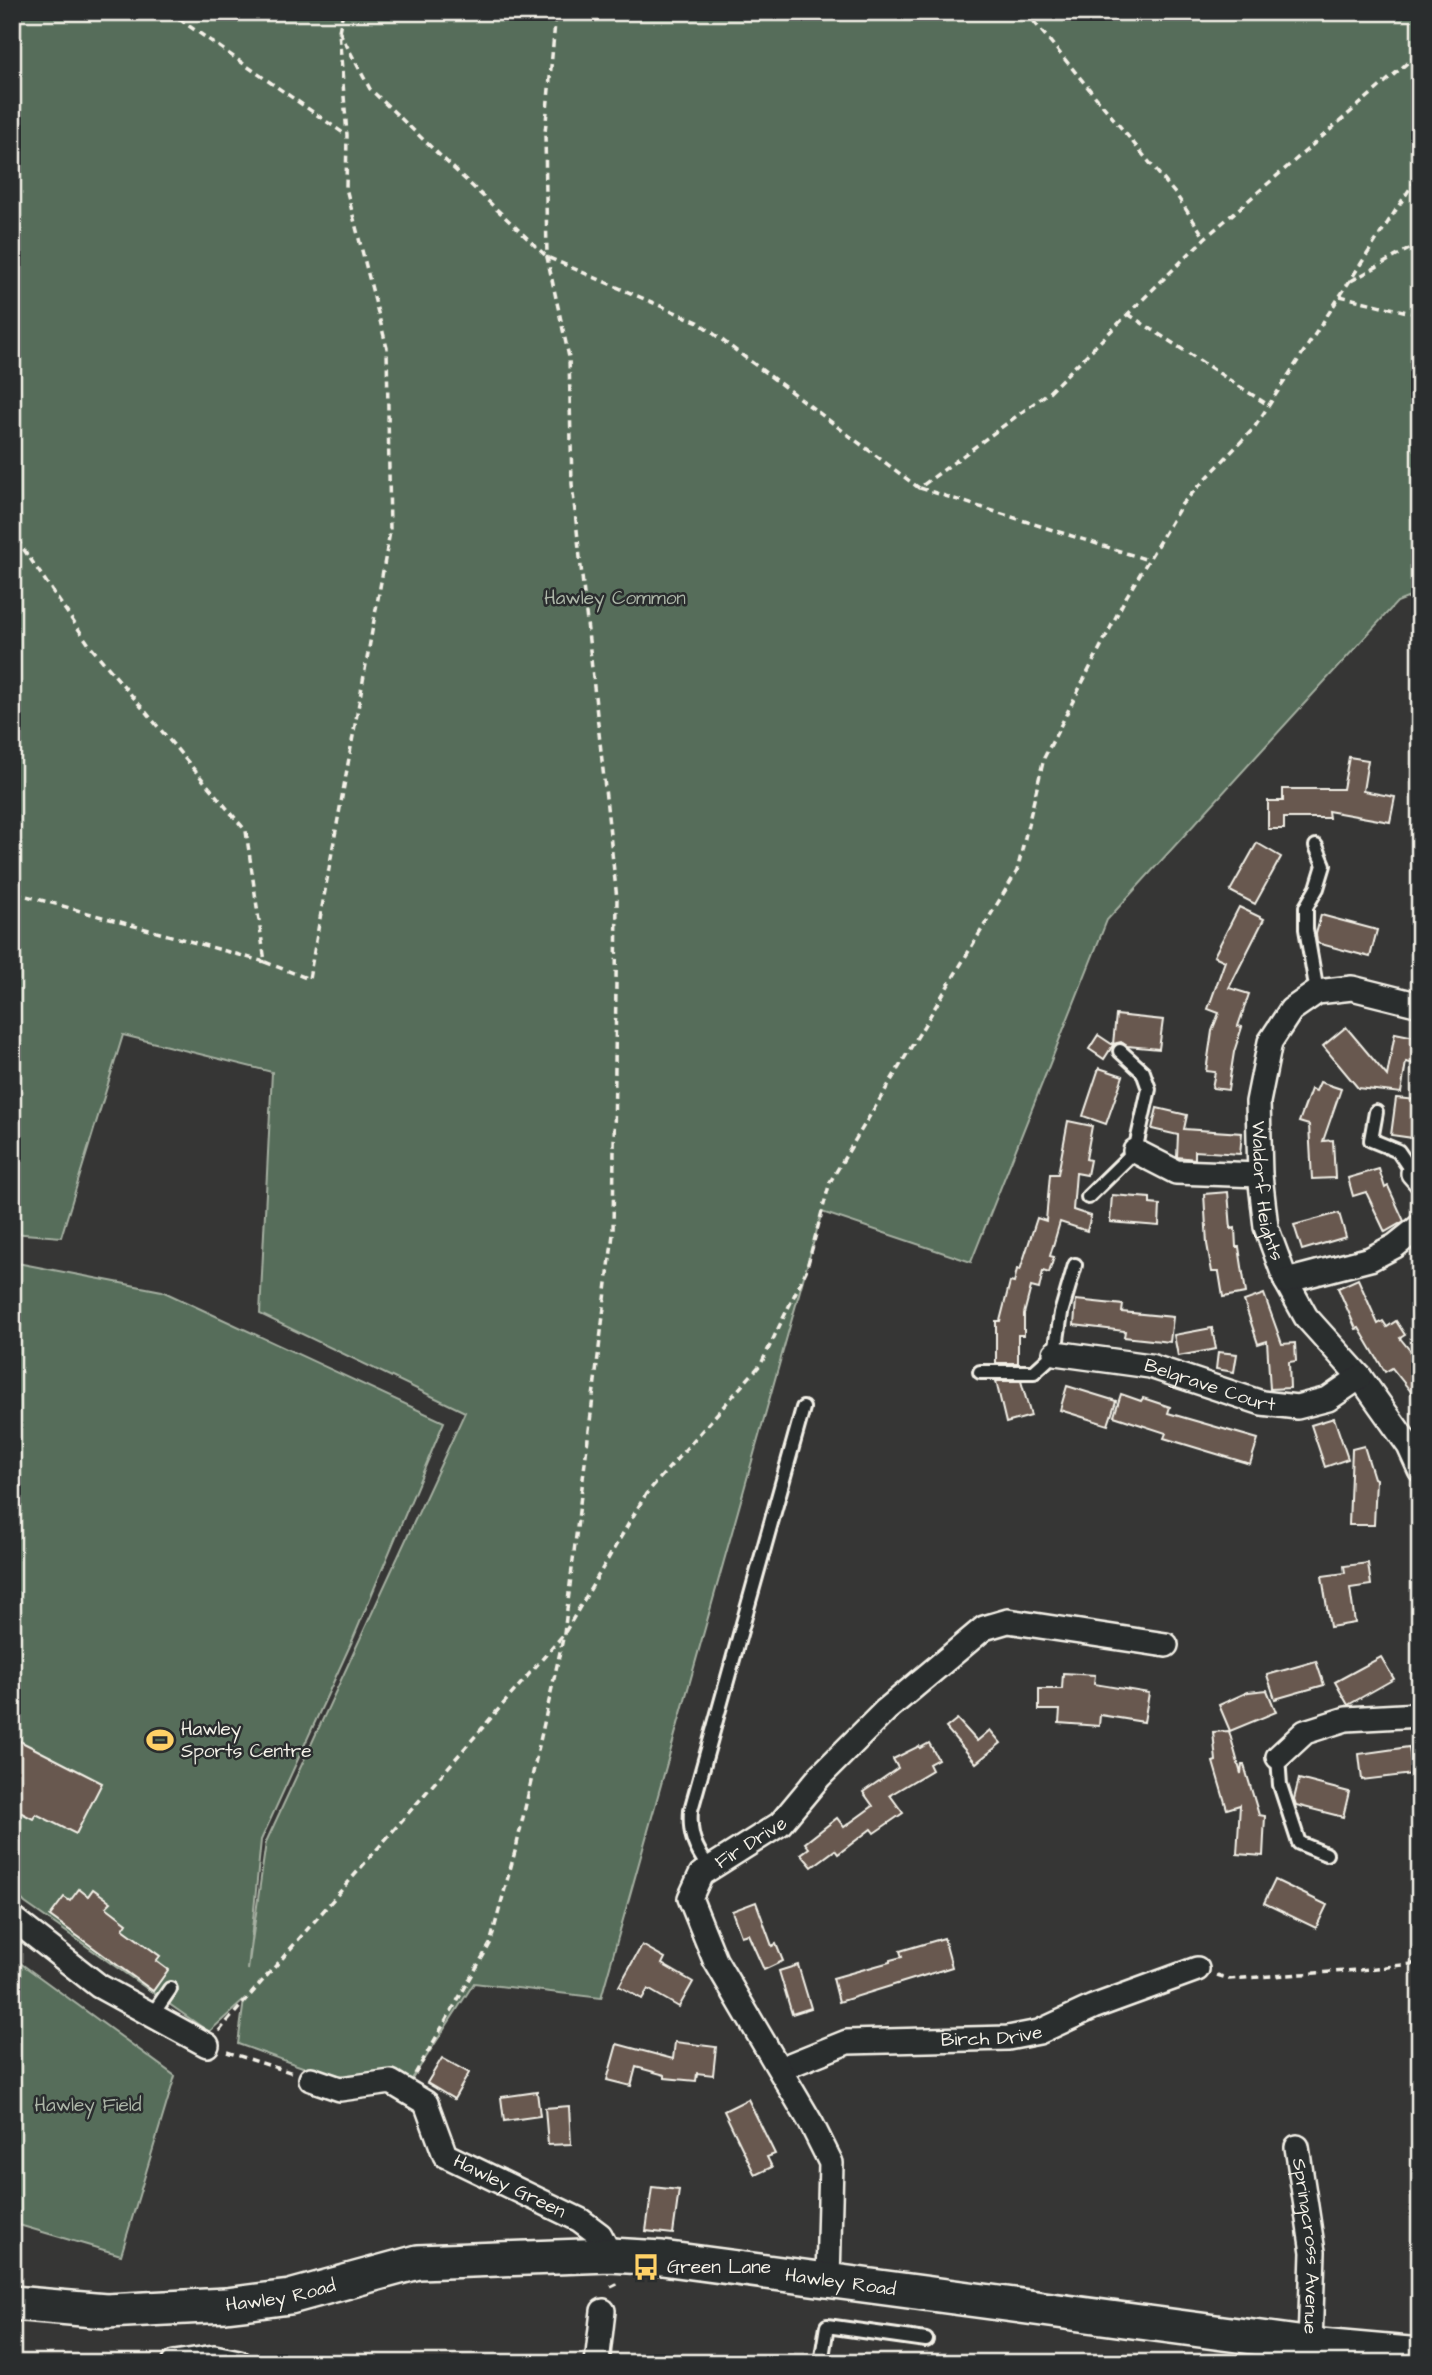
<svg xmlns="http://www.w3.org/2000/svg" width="1432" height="2375" viewBox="0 0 1432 2375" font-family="'Architects Daughter',sans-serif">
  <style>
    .green { fill: #566d5a; stroke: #a5afa1; stroke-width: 2 }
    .building { fill: #67584f; stroke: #f4f1e8; stroke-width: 2 }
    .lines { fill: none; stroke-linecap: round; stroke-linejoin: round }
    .lane-casing { stroke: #f4f1e8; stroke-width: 18 }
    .street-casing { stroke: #f4f1e8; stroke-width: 28 }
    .secondary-casing { stroke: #f4f1e8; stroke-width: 38 }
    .path { stroke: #f4f1e8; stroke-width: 3.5; stroke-dasharray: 7 5; stroke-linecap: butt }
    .lane { stroke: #2a2d2e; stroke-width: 12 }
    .street { stroke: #2a2d2e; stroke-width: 23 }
    .secondary { stroke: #2a2d2e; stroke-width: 33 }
    .labels { text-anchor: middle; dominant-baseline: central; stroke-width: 5; stroke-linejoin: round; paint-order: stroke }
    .park-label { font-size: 19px; fill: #adb6a8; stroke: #2a2d2e }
    .street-label { font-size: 19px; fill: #f4f1e8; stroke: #2a2d2e }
    .poi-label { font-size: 19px; fill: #f4f1e8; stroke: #2a2d2e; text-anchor: start }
  </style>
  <rect width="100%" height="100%" fill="#363635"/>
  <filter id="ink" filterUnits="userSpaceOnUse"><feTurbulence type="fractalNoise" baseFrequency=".0143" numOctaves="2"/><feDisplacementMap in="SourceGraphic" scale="14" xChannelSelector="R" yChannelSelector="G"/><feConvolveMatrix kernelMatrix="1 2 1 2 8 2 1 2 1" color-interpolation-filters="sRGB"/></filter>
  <g filter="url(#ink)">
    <g class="green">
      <path d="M12,12H1420V593L1397,602L1107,920L971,1262L822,1212L601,1998L474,1983L412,2079L339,2080L238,2044L244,2000L209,2032L25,1903L12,1889V1262L162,1291L444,1422L353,1639L261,1840L248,1970L266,1842L465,1412L260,1314L272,1072L123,1035L61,1237L12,1233Z"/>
      <path d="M12,1957L175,2076L121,2255L12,2223Z"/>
    </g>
    <g class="building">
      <path d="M1349,757L1368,760L1363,791L1395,797L1390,822L1328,811L1329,818H1284V829H1268V801H1283V789H1343Z"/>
      <path d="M1257,843L1281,857L1255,904L1230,891Z"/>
      <path d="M1239,907L1264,919L1229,988L1249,994L1238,1026L1242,1027L1234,1052L1228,1090L1212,1088L1215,1072L1206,1071L1212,1031L1219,1013L1208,1009L1225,961L1214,956Z"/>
      <path d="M1321,915L1377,930L1370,957L1317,943L1316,934Z"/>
      <path d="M1116,1015L1163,1020L1159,1049L1127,1046L1121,1042L1113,1044Z"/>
      <path d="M1346,1027L1387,1076L1395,1033L1420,1038V1065L1406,1062L1401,1093L1358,1088L1323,1046Z"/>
      <path d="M1098,1035L1113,1045L1104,1059L1089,1049Z"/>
      <path d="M1099,1068L1123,1076L1106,1124L1083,1116Z"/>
      <path d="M1320,1082L1341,1089L1323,1141L1333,1140L1335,1178L1312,1179L1309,1125L1299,1122L1311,1089L1316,1091Z"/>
      <path d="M1396,1098L1417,1100L1413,1138L1391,1135Z"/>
      <path d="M1157,1108L1187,1115L1184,1129L1242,1133L1240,1154L1195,1151V1159L1177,1157L1178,1135L1152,1129Z"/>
      <path d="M1068,1121L1092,1126L1086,1159L1090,1160L1087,1175L1076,1173L1073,1210L1091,1216L1087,1231L1060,1222L1050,1256L1054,1257L1049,1273L1043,1271L1039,1289L1031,1287L1024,1314V1335H1018V1363H996V1321H1000L1010,1282L1014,1283L1017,1269L1020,1270L1037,1218L1046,1221L1050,1174H1058Z"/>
      <path d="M1379,1169L1385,1188L1388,1186L1404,1221L1385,1232L1366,1192L1353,1196L1348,1178Z"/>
      <path d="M1228,1192L1231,1229L1235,1228L1236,1247H1239L1246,1293L1223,1297L1219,1272H1212L1207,1244L1204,1194Z"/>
      <path d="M1112,1195L1150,1198V1204L1160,1205L1159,1226L1110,1222Z"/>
      <path d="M1339,1213L1346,1237L1302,1250L1294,1225Z"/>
      <path d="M1358,1279L1378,1324L1383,1321L1387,1327L1396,1321L1405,1335L1400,1338L1420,1363V1403L1392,1368L1385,1372L1359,1328L1356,1329L1338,1288Z"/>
      <path d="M1264,1294L1282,1344L1295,1343L1296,1361L1289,1362L1290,1388L1270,1389L1267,1341L1258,1344L1244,1301Z"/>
      <path d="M1076,1300L1123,1305L1122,1312L1173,1317L1170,1342L1124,1337L1125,1331L1074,1325Z"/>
      <path d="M1212,1328L1216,1349L1178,1356L1174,1335Z"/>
      <path d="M1218,1352L1237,1354L1234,1372L1216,1369Z"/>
      <path d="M996,1381H1021L1031,1416L1006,1423Z"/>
      <path d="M1067,1386L1116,1401L1108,1425L1060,1410Z"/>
      <path d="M1121,1394L1141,1401L1143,1398L1170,1407L1168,1413L1258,1439L1250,1464L1164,1438L1166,1433L1114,1416Z"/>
      <path d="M1334,1418L1348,1459L1325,1467L1311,1425Z"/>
      <path d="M1364,1446L1374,1478L1376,1479L1374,1525H1349L1352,1449Z"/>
      <path d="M1368,1563L1371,1585L1350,1588L1355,1623L1330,1627L1322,1576L1345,1573L1344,1566Z"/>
      <path d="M1381,1657L1394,1679L1348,1705L1335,1682Z"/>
      <path d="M1316,1661L1324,1685L1275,1699L1267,1675Z"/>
      <path d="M1063,1673L1095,1675L1094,1684L1149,1693L1144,1722L1100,1715L1099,1726L1059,1723L1060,1710H1039V1689H1062Z"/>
      <path d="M1267,1690L1276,1712L1230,1731L1219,1705L1248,1692Z"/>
      <path d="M957,1719L977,1741L990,1730L1001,1743L976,1763L946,1728Z"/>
      <path d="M1229,1731L1241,1774L1242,1765H1244L1259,1815L1265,1816L1263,1856L1237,1854L1240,1805L1227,1809L1213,1762L1216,1761L1213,1732Z"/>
      <path d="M12,1737L102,1783L76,1834L36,1814L33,1819L14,1809L18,1802L12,1799Z"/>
      <path d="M929,1743L938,1759L929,1764L932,1770L890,1795L903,1813L874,1833L871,1829L838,1854L835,1850L812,1867L801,1854L809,1848L805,1843L837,1818L844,1827L873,1806L863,1792L898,1768L893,1759L919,1746L920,1748Z"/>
      <path d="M1409,1747L1413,1774L1362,1780L1359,1754Z"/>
      <path d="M1299,1779L1349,1792L1343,1817L1296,1805L1294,1799Z"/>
      <path d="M1275,1880L1327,1905L1316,1928L1264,1903Z"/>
      <path d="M79,1889L88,1896L93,1889L111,1902L106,1907L127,1923L123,1929L160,1956L156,1961L168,1970L153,1991L50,1916L64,1897L70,1901Z"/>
      <path d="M756,1902L772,1946L776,1944L783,1961L764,1970L748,1934L741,1936L732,1911Z"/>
      <path d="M944,1938L952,1967L839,2002L833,1978L890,1962V1960L902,1957L900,1951Z"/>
      <path d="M642,1945L665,1958L662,1964L693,1982L679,2007L648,1989L642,1999L619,1986Z"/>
      <path d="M798,1965L811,2008L792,2014L779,1971Z"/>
      <path d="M675,2042L716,2047L713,2075L697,2073L696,2081L665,2078V2075L636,2067L631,2086L607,2080L617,2044L673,2059Z"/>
      <path d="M442,2058L469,2073L454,2099L427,2083Z"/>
      <path d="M537,2092L540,2116L504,2121L501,2097Z"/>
      <path d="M748,2099L775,2154L767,2157L772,2167L755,2175L724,2111Z"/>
      <path d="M569,2106L571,2144L548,2145L545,2108Z"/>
      <path d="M652,2187L679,2190L673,2234L646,2231Z"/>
    </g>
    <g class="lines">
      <defs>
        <g id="lane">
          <path d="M1316,846L1324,865L1317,888L1306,907V929L1317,992"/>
          <path d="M1376,1112L1371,1140L1398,1151L1413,1173"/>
          <path d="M1088,1197L1135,1151L1149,1089L1143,1072L1120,1051"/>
          <path d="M980,1372H1034L1055,1353L1061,1313L1075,1265"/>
          <path d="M1278,1757L1280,1785L1299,1843L1326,1854"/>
          <path d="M709,1868C695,1848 689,1835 691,1810L803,1408"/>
          <path d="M152,2015L170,1989"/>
          <path d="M821,2363L827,2326L926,2340"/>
        </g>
        <g id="street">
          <path id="s1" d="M1420,1005L1352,988L1317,992L1291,1010L1270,1042L1258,1102L1260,1175L1266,1227L1286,1281L1306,1317L1360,1377L1409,1446L1420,1470"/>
          <path d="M1135,1151L1176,1172L1260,1175"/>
          <path d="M1413,1173L1420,1181"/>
          <path d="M1286,1281L1370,1259L1395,1246L1420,1226"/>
          <path id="s2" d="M1055,1353L1150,1366L1262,1403L1297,1407L1328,1399L1360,1377"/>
          <path d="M1278,1757L1305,1732L1346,1719L1420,1715"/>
          <path d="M12,1918L99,1986L207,2045"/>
          <path id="s3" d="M780,2069L847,2042L1008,2038L1039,2032L1093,2007L1197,1969"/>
          <path id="s4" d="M311,2079L340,2089L391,2082L426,2103L445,2155L580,2220L600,2235L610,2255"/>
          <path id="s5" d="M1297,2147L1313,2252L1310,2345"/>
          <path id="s6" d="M828,2279L831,2163L811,2123L715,1960L690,1898L701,1874L780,1824L820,1776L886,1710L984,1628L1008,1621L1166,1645"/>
          <path d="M174,2363L214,2357L239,2362"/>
          <path d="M597,2363L603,2311"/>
        </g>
        <g id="secondary">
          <path id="s7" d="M12,2303L106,2311L226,2305L290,2297L418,2262L610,2255L662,2258L1320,2346L1420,2355"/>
        </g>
      </defs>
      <use href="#lane" class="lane-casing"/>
      <use href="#street" class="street-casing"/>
      <use href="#secondary" class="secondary-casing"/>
      <g class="path">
        <path d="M169,12L346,135"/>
        <path d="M1026,12L1177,196L1205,238"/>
        <path d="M1416,12L1420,24"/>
        <path d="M339,31L370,89L547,257L698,322L919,488L1048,393L1205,238L1420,52"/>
        <path d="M1351,281L1420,243"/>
        <path d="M1340,296L1420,315"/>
        <path d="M1128,314L1268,405"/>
        <path d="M920,488L1148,560"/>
        <path d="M12,528L16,538L90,646L246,831L265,962L12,892"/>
        <path d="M265,962L309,979L390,532L387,348L346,188L347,135L339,31L343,12"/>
        <path d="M1217,1975L1229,1979L1360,1970L1420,1963"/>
        <path d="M219,2031L564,1634L646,1494L761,1364L806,1271L830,1182L1017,871L1044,758L1125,599L1182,504L1254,428L1420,173"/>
        <path d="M227,2052L293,2073"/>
        <path d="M415,2074L490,1944L517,1844L564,1634L613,1234L617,899L572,484L569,357L547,257L545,133L556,12"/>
        <path d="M611,2287L621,2282"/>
      </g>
      <use href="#lane" class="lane"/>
      <use href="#street" class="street"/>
      <use href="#secondary" class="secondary"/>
    </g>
  </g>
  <defs>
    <symbol id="stadium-bare" viewBox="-9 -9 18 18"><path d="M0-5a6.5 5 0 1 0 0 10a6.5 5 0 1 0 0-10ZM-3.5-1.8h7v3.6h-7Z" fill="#ffd166" stroke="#2a2d2e" stroke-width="2.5" paint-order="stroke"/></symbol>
    <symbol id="bus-bare" viewBox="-9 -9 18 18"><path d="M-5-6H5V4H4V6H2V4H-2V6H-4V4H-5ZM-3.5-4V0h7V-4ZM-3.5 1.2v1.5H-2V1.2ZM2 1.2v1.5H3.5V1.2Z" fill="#ffd166" stroke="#2a2d2e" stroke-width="2.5" paint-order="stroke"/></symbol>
  </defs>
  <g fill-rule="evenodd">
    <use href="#stadium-bare" x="141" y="1721" width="38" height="38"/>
    <use href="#bus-bare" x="627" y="2248" width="38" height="38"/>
  </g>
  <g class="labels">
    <g class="park-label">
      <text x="615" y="598">Hawley Common</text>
      <text x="88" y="2105">Hawley Field</text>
    </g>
    <g class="street-label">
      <text stroke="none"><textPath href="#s1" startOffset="326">Waldorf Heights</textPath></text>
      <text stroke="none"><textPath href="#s2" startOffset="159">Belgrave Court</textPath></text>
      <text stroke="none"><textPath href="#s6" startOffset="502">Fir Drive</textPath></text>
      <text stroke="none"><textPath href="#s3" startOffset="217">Birch Drive</textPath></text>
      <text stroke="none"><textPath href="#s4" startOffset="250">Hawley Green</textPath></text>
      <text stroke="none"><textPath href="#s5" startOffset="100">Springcross Avenue</textPath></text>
      <text stroke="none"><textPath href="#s7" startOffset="836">Hawley Road</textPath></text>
      <text stroke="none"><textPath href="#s7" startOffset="270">Hawley Road</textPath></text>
    </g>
    <g class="poi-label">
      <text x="181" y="1729">Hawley<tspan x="181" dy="22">Sports Centre</tspan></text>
      <text x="667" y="2267">Green Lane</text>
    </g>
  </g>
  <rect width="1432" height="2375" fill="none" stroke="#2a2d2e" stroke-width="42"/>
  <rect x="21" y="21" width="1390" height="2333" fill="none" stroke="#f4f1e8" stroke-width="2.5" filter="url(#ink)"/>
</svg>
